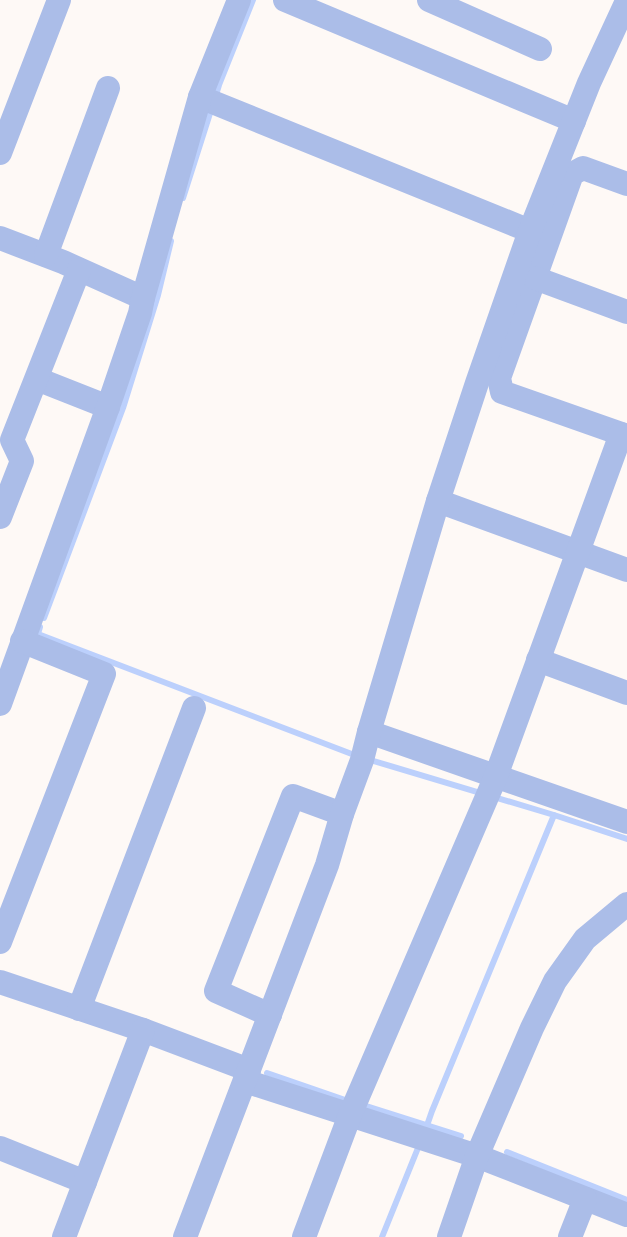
<svg xmlns="http://www.w3.org/2000/svg" width="627" height="1237" viewBox="0 0 627 1237" font-family="Barlow,sans-serif">
  <style>
    .lines { fill: none; stroke-linecap: round; stroke-linejoin: round }
    .stream { stroke: #bcd0fc; stroke-width: 6 }
    .minor { stroke: #abbde8; stroke-width: 24 }
  </style>
  <rect width="100%" height="100%" fill="#fef9f6"/>
  <g class="lines">
    <g class="stream">
      <path d="M215,98L219,85L253,0"/>
      <path d="M183,198L212,107"/>
      <path d="M44,618L123,408L158,295L171,241"/>
      <path d="M40,627L38,634L357,756"/>
      <path d="M367,759L554,815L432,1111L424,1134"/>
      <path d="M554,815L627,839"/>
      <path d="M267,1073L351,1102"/>
      <path d="M360,1104L461,1136"/>
      <path d="M507,1152L627,1200"/>
      <path d="M382,1237L420,1143"/>
    </g>
    <g class="minor">
      <path d="M285,0L574,121"/>
      <path d="M429,0L540,49"/>
      <path d="M200,97L530,231"/>
      <path d="M0,153L59,0"/>
      <path d="M627,184L583,168L572,174L499,378L502,392L627,436"/>
      <path d="M0,238L63,262L143,298"/>
      <path d="M46,255L108,88"/>
      <path d="M535,278L627,312"/>
      <path d="M37,379L108,407"/>
      <path d="M438,501L627,570"/>
      <path d="M0,517L22,461L12,440L79,270"/>
      <path d="M538,660L627,693"/>
      <path d="M0,704L108,407L140,313L143,298L200,97L239,0"/>
      <path d="M369,732L627,822"/>
      <path d="M0,942L104,674L22,641"/>
      <path d="M0,982L143,1030L249,1070"/>
      <path d="M79,1009L194,708"/>
      <path d="M270,1015L216,991L293,796L342,814"/>
      <path d="M245,1081L477,1156L627,1215"/>
      <path d="M0,1148L85,1182"/>
      <path d="M64,1237L143,1030"/>
      <path d="M185,1237L327,865L342,814L362,760L369,732L438,501L477,383L530,231L589,83L627,1"/>
      <path d="M304,1237L350,1115L496,776L621,434"/>
      <path d="M449,1237L477,1156L532,1028L555,981L585,939L627,904"/>
      <path d="M570,1237L585,1199"/>
    </g>
  </g>
</svg>
